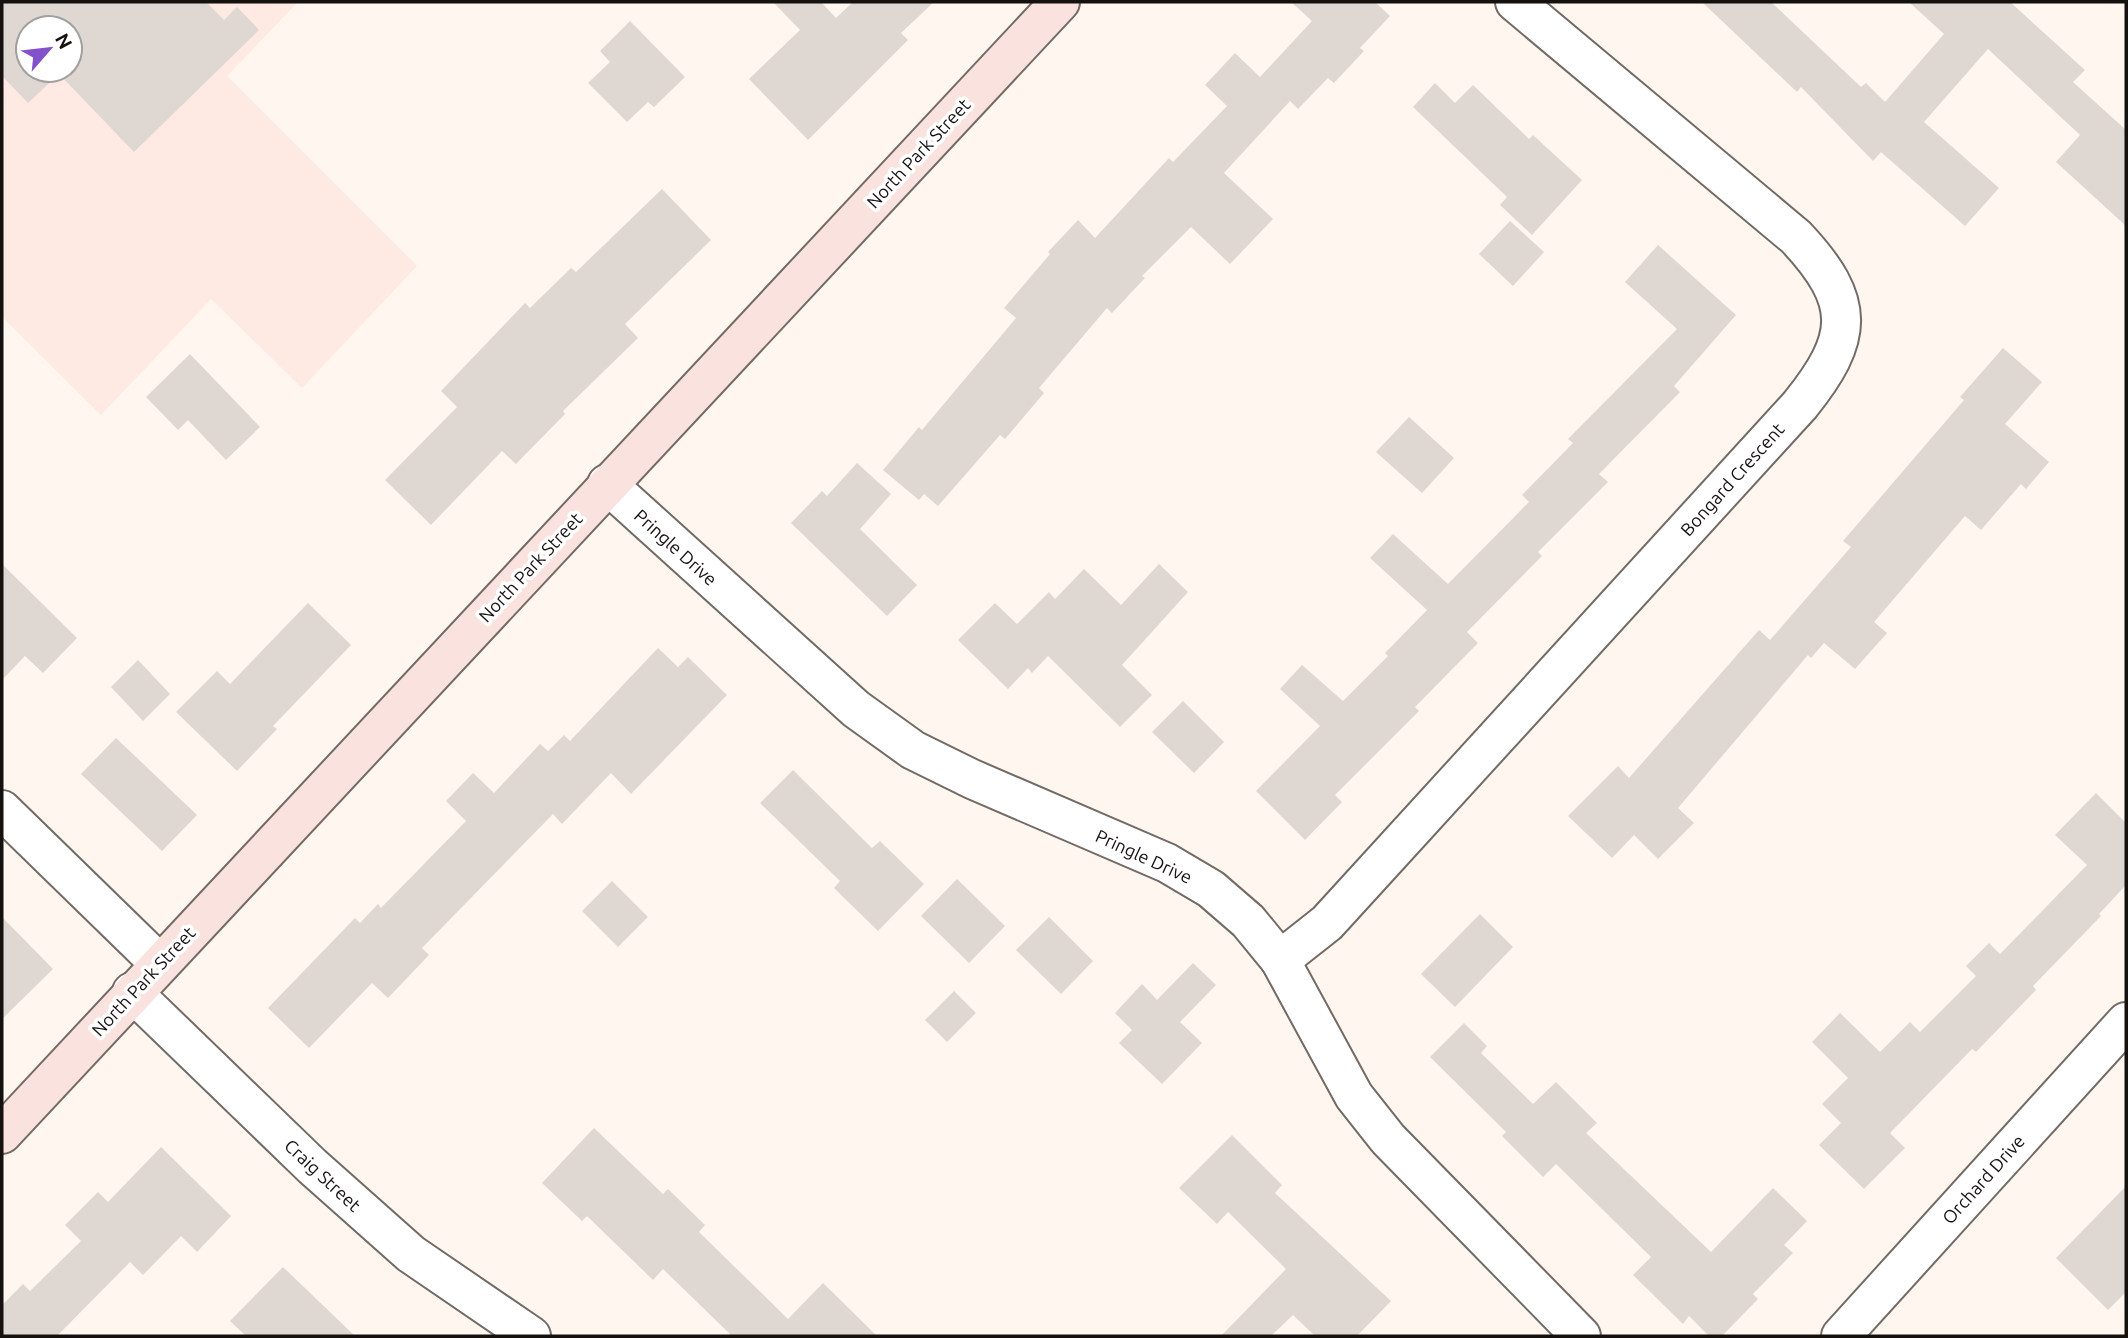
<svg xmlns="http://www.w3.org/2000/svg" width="2128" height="1338" viewBox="0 0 2128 1338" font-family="Ubuntu,sans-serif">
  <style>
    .commercial { fill: #fee9e3; fill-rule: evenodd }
    .building { fill: #dfd7d1; fill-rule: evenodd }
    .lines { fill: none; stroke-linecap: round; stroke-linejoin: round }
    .street-casing { stroke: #726a65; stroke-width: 42 }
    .secondary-casing { stroke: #726a65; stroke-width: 42 }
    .street { stroke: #fff; stroke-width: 38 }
    .secondary { stroke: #fae3de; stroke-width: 38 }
    .labels { text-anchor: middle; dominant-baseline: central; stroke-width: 7; stroke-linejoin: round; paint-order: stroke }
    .street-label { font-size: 18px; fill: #14110f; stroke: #fff }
  </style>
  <rect width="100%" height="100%" fill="#fff6f0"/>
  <path class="commercial" d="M2,2H298L227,76L417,266L302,388L211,299L101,415L2,317ZM28,28H70V70H28Z"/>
  <g class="building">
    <path d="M2,2H206L224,20L237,7L259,30L134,152L59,74L28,103L2,76ZM28,28H70V70H28Z"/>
    <path d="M773,2H821L836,18L853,2H934L901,33L908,40L808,140L749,79L800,30Z"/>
    <path d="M1291,2H1375L1390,16L1360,48L1364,51L1334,83L1328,78L1298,109L1290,101L1224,173L1273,219L1230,264L1191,227L1142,276L1145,278L1112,313L1107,308L1039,388L1044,393L1005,439L1000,435L938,506L924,494L919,500L883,470L919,427L922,430L1016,318L1004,308L1050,254L1048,252L1078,220L1095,238L1169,158L1173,162L1227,106L1205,85L1235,53L1260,77L1312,21Z"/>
    <path d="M1702,2H1771L1861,87L1866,83L1885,102L1944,34L1909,2H2010L2085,70L2073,82L2126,130V226L2056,162L2080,135L1988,49L1924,122L1999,188L1965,226L1881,152L1873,161L1801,87L1797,92Z"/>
    <path d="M630,21L685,77L654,107L648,102L627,122L588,83L610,62L600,51Z"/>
    <path d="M1435,83L1455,103L1473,85L1529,139L1533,135L1582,180L1532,235L1500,205L1507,197L1413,107Z"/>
    <path d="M662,189L711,240L625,324L638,338L563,411L565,414L516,464L502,451L431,525L385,480L457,407L441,391L525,303L530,308L571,268L576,272Z"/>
    <path d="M1510,221L1544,252L1513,286L1479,254Z"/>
    <path d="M1658,245L1736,315L1674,386L1680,392L1599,474L1608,482L1538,552L1542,556L1467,632L1478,643L1415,707L1419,711L1335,795L1342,802L1305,840L1256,791L1320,726L1280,689L1302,665L1343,701L1388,656L1385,653L1427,610L1370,558L1393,534L1448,584L1529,502L1522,495L1573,443L1568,439L1677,329L1625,282Z"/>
    <path d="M2003,348L2042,382L2005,424L2049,462L2026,489L2021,484L1981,530L1965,516L1874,622L1887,633L1855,669L1824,643L1811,658L1808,655L1678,808L1694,823L1658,859L1634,835L1612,858L1568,816L1618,766L1629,778L1759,630L1770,640L1851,547L1843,541L1964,400L1960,397Z"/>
    <path d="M190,354L260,427L226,460L188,420L178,430L146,397Z"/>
    <path d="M1409,417L1454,458L1422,493L1376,452Z"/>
    <path d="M857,463L891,494L860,529L917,585L887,616L791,523L822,491L827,496Z"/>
    <path d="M2,564L77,638L43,673L25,656L2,680Z"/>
    <path d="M1159,564L1188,592L1122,665L1152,695L1120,727L1048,656L1032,673L1028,668L1008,689L958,640L995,603L1017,624L1049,592L1055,599L1084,569L1121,605Z"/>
    <path d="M308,603L351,645L273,726L277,729L237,771L176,712L217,671L230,684Z"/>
    <path d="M658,648L678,667L688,657L727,695L631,794L611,773L562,824L553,814L422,948L429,955L388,998L372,983L309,1048L268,1008L355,918L360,923L378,904L381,908L466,821L446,801L473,773L494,793L540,744L548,751L564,735L570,741Z"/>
    <path d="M138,660L170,694L143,721L111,687Z"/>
    <path d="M1183,701L1224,742L1194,773L1152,732Z"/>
    <path d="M116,738L197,815L162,851L81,774Z"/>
    <path d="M793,770L872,848L880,841L924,884L878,931L834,888L840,881L760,803Z"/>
    <path d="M2096,793L2126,823V885L2099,914L2101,916L2033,986L2036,990L1976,1052L1972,1049L1890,1133L1905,1148L1864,1189L1819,1145L1841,1123L1822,1104L1848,1078L1812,1042L1840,1013L1880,1052L1910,1022L1920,1032L1976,976L1966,966L1989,943L2000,954L2087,865L2055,835Z"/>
    <path d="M957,879L1005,926L969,963L921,916Z"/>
    <path d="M612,881L648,917L618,947L582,911Z"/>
    <path d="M1480,914L1513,947L1455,1007L1421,974Z"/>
    <path d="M2,917L53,969L2,1019Z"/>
    <path d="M1049,917L1093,961L1061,994L1016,950Z"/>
    <path d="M1193,963L1216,985L1180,1022L1202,1043L1162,1084L1119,1043L1132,1030L1115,1013L1142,984L1157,1000Z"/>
    <path d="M954,991L976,1013L947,1042L925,1020Z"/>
    <path d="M1464,1023L1487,1046L1481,1053L1533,1104L1556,1082L1597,1123L1586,1133L1711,1252L1773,1188L1807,1221L1784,1245L1793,1253L1753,1294L1758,1299L1722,1336H1709L1689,1316L1683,1324L1633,1275L1651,1257L1556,1164L1543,1177L1502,1136L1506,1132L1430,1057Z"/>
    <path d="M594,1128L663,1194L668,1189L705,1225L699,1232L788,1319L823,1283L877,1336H732L663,1269L653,1280L587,1216L582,1221L542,1183Z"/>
    <path d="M1232,1135L1282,1185L1275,1193L1391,1301L1357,1336H1315L1293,1315L1271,1336H1221L1286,1269L1228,1212L1217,1224L1179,1188Z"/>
    <path d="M161,1147L231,1216L197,1252L181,1236L143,1275L130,1262L57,1336H2V1305L23,1284L30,1291L81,1241L65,1225L98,1192L108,1202Z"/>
    <path d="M2126,1186V1292L2108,1310L2056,1258Z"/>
    <path d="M283,1267L355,1336H246L230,1321Z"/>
  </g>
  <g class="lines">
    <defs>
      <g id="street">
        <path d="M607,484L856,709L913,750L972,779L1167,863L1211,889L1248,921L1280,960L1354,1096L1388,1139L1581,1336"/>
        <path d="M2,810L159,963"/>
        <path d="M1280,960L1327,923L1800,405C1854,338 1857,302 1796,237L1515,2"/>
        <path d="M132,992L312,1166L411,1254L531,1336"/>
        <path d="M1841,1336L2126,1022"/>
      </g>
      <path id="secondary" d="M2,1134L1060,2"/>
    </defs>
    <use href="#street" class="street-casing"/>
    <use href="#secondary" class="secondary-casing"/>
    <use href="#street" class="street"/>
    <use href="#secondary" class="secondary"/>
  </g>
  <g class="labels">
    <g class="street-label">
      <text transform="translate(918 153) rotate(-47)">North Park Street</text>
      <text transform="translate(1732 479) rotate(-48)">Bongard Crescent</text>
      <text transform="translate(676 547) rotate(42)">Pringle Drive</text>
      <text transform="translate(530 567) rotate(-47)">North Park Street</text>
      <text transform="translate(1144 856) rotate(25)">Pringle Drive</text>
      <text transform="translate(143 981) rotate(-47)">North Park Street</text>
      <text transform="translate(323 1175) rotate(43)">Craig Street</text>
      <text transform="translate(1983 1179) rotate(-48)">Orchard Drive</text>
    </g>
  </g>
  <rect width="2128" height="1338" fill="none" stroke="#14110f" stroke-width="7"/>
  <g transform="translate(49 49) rotate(62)"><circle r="33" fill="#ffffff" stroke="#a1a09f" stroke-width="2"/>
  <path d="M0-5L12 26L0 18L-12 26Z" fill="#8351c9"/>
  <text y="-10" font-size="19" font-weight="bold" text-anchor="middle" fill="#14110f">N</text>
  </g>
</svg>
